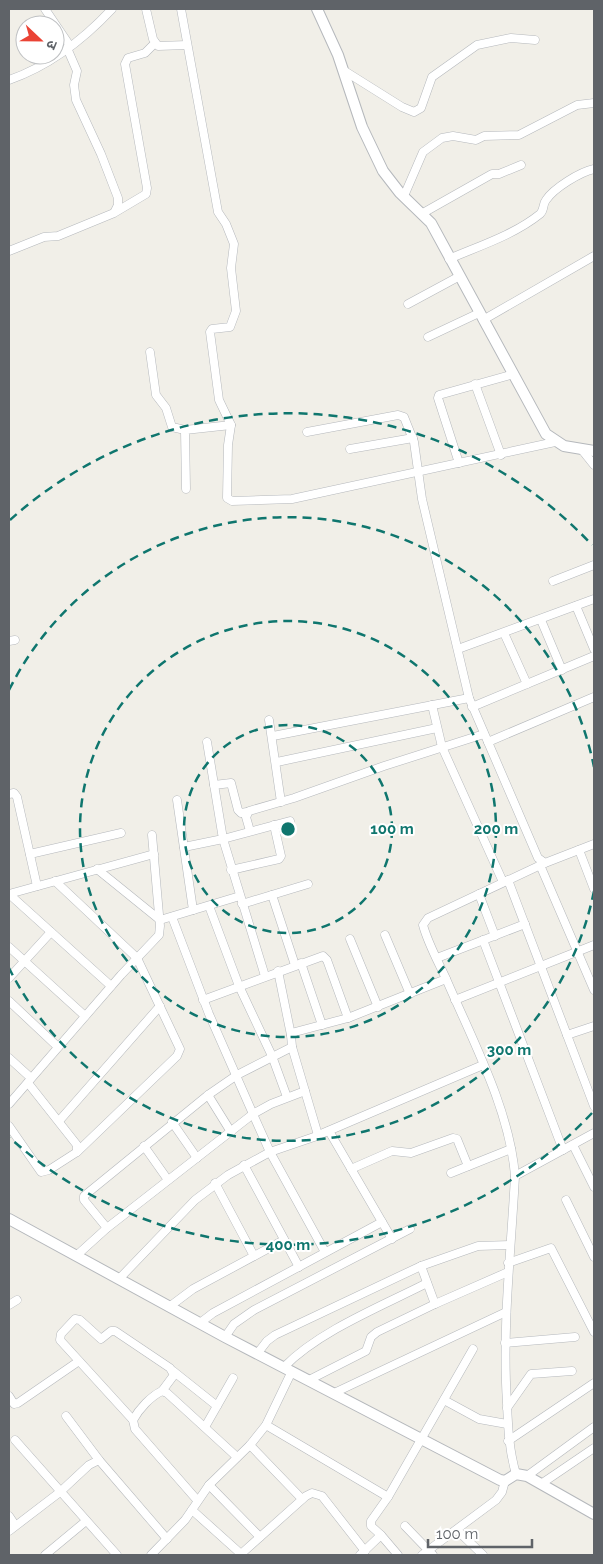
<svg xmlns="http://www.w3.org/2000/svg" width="603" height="1564" viewBox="0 0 603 1564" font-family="Raleway,'Noto Sans Devanagari',sans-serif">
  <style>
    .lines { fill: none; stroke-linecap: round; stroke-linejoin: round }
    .minor-casing { stroke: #b5b8bc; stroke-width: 9 }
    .tertiary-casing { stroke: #b5b8bc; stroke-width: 12 }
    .minor { stroke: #fff; stroke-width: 8 }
    .tertiary { stroke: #fff; stroke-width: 10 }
    .ring { fill: none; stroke: #0f766e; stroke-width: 2.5; stroke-dasharray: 9 6 }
    .centre { fill: #0f766e; stroke: #fff; stroke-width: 2.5 }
    .ring-label { font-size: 15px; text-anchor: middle; font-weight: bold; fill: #0f766e; stroke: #fff; stroke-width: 4; stroke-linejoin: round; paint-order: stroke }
  </style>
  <rect width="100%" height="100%" fill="#f1efe8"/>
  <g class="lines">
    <defs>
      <g id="minor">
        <path d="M45,9L70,46"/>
        <path d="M146,9L153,39L158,46L187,45"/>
        <path d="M181,9L218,212L226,224L234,244L231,268L236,311L230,327L212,329L210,332L219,400L231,425L228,445L227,498L232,501L292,499L555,442"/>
        <path d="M67,48L77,71L74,85L76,100L101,154L118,198V205L115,211"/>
        <path d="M343,70L402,107L414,112L421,108L432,77L477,45L511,38L535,40"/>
        <path d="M9,80C49,66 83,40 112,9"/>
        <path d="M404,196L423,152L442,138L453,136L476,140L484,136L519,135L577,105L594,103"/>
        <path d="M423,213L492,174H499L521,165"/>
        <path d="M9,251L44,237L58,236L114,213L146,194L147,188L125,64L128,58L145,53L155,43"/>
        <path d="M449,259C479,246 514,235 540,214C545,209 542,205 546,200C554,188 580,172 594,169"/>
        <path d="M408,304L458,277"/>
        <path d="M483,320L594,256"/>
        <path d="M428,337L479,313"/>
        <path d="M150,352L156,395L166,408L172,427L185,430"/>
        <path d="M475,384L501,455"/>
        <path d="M307,432L398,415L404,417L414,442L422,499L469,698L538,858L545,863L594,844"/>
        <path d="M350,449L413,438"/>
        <path d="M582,450L594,465"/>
        <path d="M459,463L438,398L439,395L514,374"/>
        <path d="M186,489L185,430L231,425"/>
        <path d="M553,581L594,565"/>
        <path d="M576,606L594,649"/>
        <path d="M541,620L562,670"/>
        <path d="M504,633L527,684"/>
        <path d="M9,641L15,640"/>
        <path d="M458,649L594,599"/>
        <path d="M432,705L442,747L503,882"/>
        <path d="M472,707L594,656"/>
        <path d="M269,720L281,802"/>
        <path d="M273,736L469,698"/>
        <path d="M488,742L594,697"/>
        <path d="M277,762L437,728"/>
        <path d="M214,785L231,783L238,810L241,813L247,812"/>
        <path d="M9,794L14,793L17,797L37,886"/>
        <path d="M177,800L193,910"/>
        <path d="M250,831L246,817L249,811L294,798L384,766L484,734"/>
        <path d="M184,847L223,839L207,742"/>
        <path d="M579,850L594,889"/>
        <path d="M30,854L121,833"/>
        <path d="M540,865L594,990"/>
        <path d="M97,869L160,920L240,896"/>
        <path d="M231,870L279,859L281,856L274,825"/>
        <path d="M508,880L594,1106"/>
        <path d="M55,881L137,958L180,1049L177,1056L77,1152"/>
        <path d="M9,894L154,854"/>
        <path d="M9,894L111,986"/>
        <path d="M479,894L495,936"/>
        <path d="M272,895L295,965"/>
        <path d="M242,904L308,884"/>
        <path d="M209,906L239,986L272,1056L287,1097"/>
        <path d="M172,917L209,1014L253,1114L270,1152L325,1252"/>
        <path d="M385,935L410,994"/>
        <path d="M350,939L378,1007"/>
        <path d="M483,940L563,1150"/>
        <path d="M9,947L85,1016"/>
        <path d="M437,958L525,924"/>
        <path d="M301,963L322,1025"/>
        <path d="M278,971L291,1035"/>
        <path d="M265,976L223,839L290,821"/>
        <path d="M9,978L51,932"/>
        <path d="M203,1000L323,956L327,960L348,1018"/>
        <path d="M455,1000L594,945"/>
        <path d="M9,1001L58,1047"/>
        <path d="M567,1035L594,1026"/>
        <path d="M292,1047L318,1135"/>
        <path d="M9,1058L31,1078"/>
        <path d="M208,1095L231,1132"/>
        <path d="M9,1104L121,975L159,935L160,926L152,835"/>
        <path d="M59,1121L160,1006"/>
        <path d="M172,1122L197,1158"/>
        <path d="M9,1126L41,1172L49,1170L77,1152V1145L28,1083"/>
        <path d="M329,1131L392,1239"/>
        <path d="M573,1145L594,1187"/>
        <path d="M144,1146L168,1180"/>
        <path d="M244,1165L299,1267"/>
        <path d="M351,1169L392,1151L411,1153L453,1138L457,1139L468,1166"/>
        <path d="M451,1173L511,1149"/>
        <path d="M515,1176L594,1133"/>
        <path d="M215,1183L254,1256"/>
        <path d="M566,1200L594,1257"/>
        <path d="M107,1228L84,1200V1196L208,1095L237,1075L292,1047L291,1035L295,1032L348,1018L446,979"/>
        <path d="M76,1256L107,1228L253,1114L271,1104L305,1091"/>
        <path d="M508,1263L551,1248L594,1332"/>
        <path d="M421,1266L435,1304"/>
        <path d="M119,1279L195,1200L228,1175L270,1152L314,1137L483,1065"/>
        <path d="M9,1305L17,1300"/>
        <path d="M169,1307L193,1289L284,1240"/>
        <path d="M200,1323L213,1313L382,1222"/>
        <path d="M225,1337L234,1324L254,1310L410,1229"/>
        <path d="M505,1343L575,1337"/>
        <path d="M257,1354L267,1341L275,1335L421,1266L478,1246L510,1245"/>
        <path d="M284,1367C319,1331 382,1306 427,1283"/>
        <path d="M173,1371L217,1406"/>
        <path d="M309,1380L366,1351L371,1337L377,1332L435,1304L508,1272"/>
        <path d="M334,1393L506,1312"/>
        <path d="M9,1396L14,1404L18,1403L79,1361"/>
        <path d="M444,1400L479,1419L507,1424"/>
        <path d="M507,1408L531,1374L572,1371"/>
        <path d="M66,1416L99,1460"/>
        <path d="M133,1420L60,1340L61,1334L75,1319L80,1320L101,1339L111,1331H115L170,1368L174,1375L162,1391"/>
        <path d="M266,1425L388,1497"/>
        <path d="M205,1427L233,1378"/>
        <path d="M15,1440L117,1555"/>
        <path d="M508,1441L594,1383"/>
        <path d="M250,1445L302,1499"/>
        <path d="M516,1474C509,1450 508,1428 507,1403C502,1327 511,1252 515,1176C510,1111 473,1041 447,981C439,963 428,944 423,925L428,918L545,863"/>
        <path d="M527,1476L594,1427"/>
        <path d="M541,1484L594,1448"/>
        <path d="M209,1485L260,1537"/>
        <path d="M197,1500L135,1429L133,1420C139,1409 151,1396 162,1391L167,1393L237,1457"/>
        <path d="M192,1510L241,1554L239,1555"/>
        <path d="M9,1516L15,1525"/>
        <path d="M405,1526L433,1555"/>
        <path d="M457,1530L483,1555"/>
        <path d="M9,1531L60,1492L89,1465L99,1460L167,1539"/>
        <path d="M381,1535L398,1555"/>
        <path d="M241,1554L306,1496L312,1493L322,1496L365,1551"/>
        <path d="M45,1555L86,1521"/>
        <path d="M151,1555L185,1520L209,1485L250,1445L266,1425L292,1371"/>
        <path d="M360,1555L381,1535L371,1526V1521L388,1497L473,1349"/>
        <path d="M422,1555L496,1500L502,1492L505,1481"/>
      </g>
      <g id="tertiary">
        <path d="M317,9L338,55L362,127L383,171L400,193L431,223L546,434L564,446L594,451"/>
        <path d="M9,1219L225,1337L500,1480L505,1481L516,1474L527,1476L594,1514"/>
      </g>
    </defs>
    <use href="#minor" class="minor-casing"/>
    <use href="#tertiary" class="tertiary-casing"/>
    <use href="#minor" class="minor"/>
    <use href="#tertiary" class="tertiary"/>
  </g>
  <g class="ring">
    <circle cx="288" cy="829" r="104"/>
    <circle cx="288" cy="829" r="208"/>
    <path d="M594 891A312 312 0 0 1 9 968M9 690A312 312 0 0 1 594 767"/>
    <path d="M592 1113A416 416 0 0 1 10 1138M10 520A416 416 0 0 1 592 545"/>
  </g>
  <circle cx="288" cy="829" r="8" class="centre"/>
  <g class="ring-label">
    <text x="392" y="834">100 m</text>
    <text x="496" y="834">200 m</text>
    <text x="509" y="1055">300 m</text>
    <text x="288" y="1250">400 m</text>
  </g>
  <rect width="603" height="1564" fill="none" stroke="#5f6368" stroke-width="20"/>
  <g transform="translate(40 40) rotate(112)"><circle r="24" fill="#ffffff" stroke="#bfc1c3"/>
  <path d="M0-4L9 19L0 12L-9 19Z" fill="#ea4335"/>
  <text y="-8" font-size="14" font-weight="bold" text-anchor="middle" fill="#5f6368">उ</text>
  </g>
  <path d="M428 1539v8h104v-8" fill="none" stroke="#5f6368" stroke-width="2.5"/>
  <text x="436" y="1539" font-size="15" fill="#5f6368" stroke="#ffffff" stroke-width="4" paint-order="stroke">100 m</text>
</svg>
